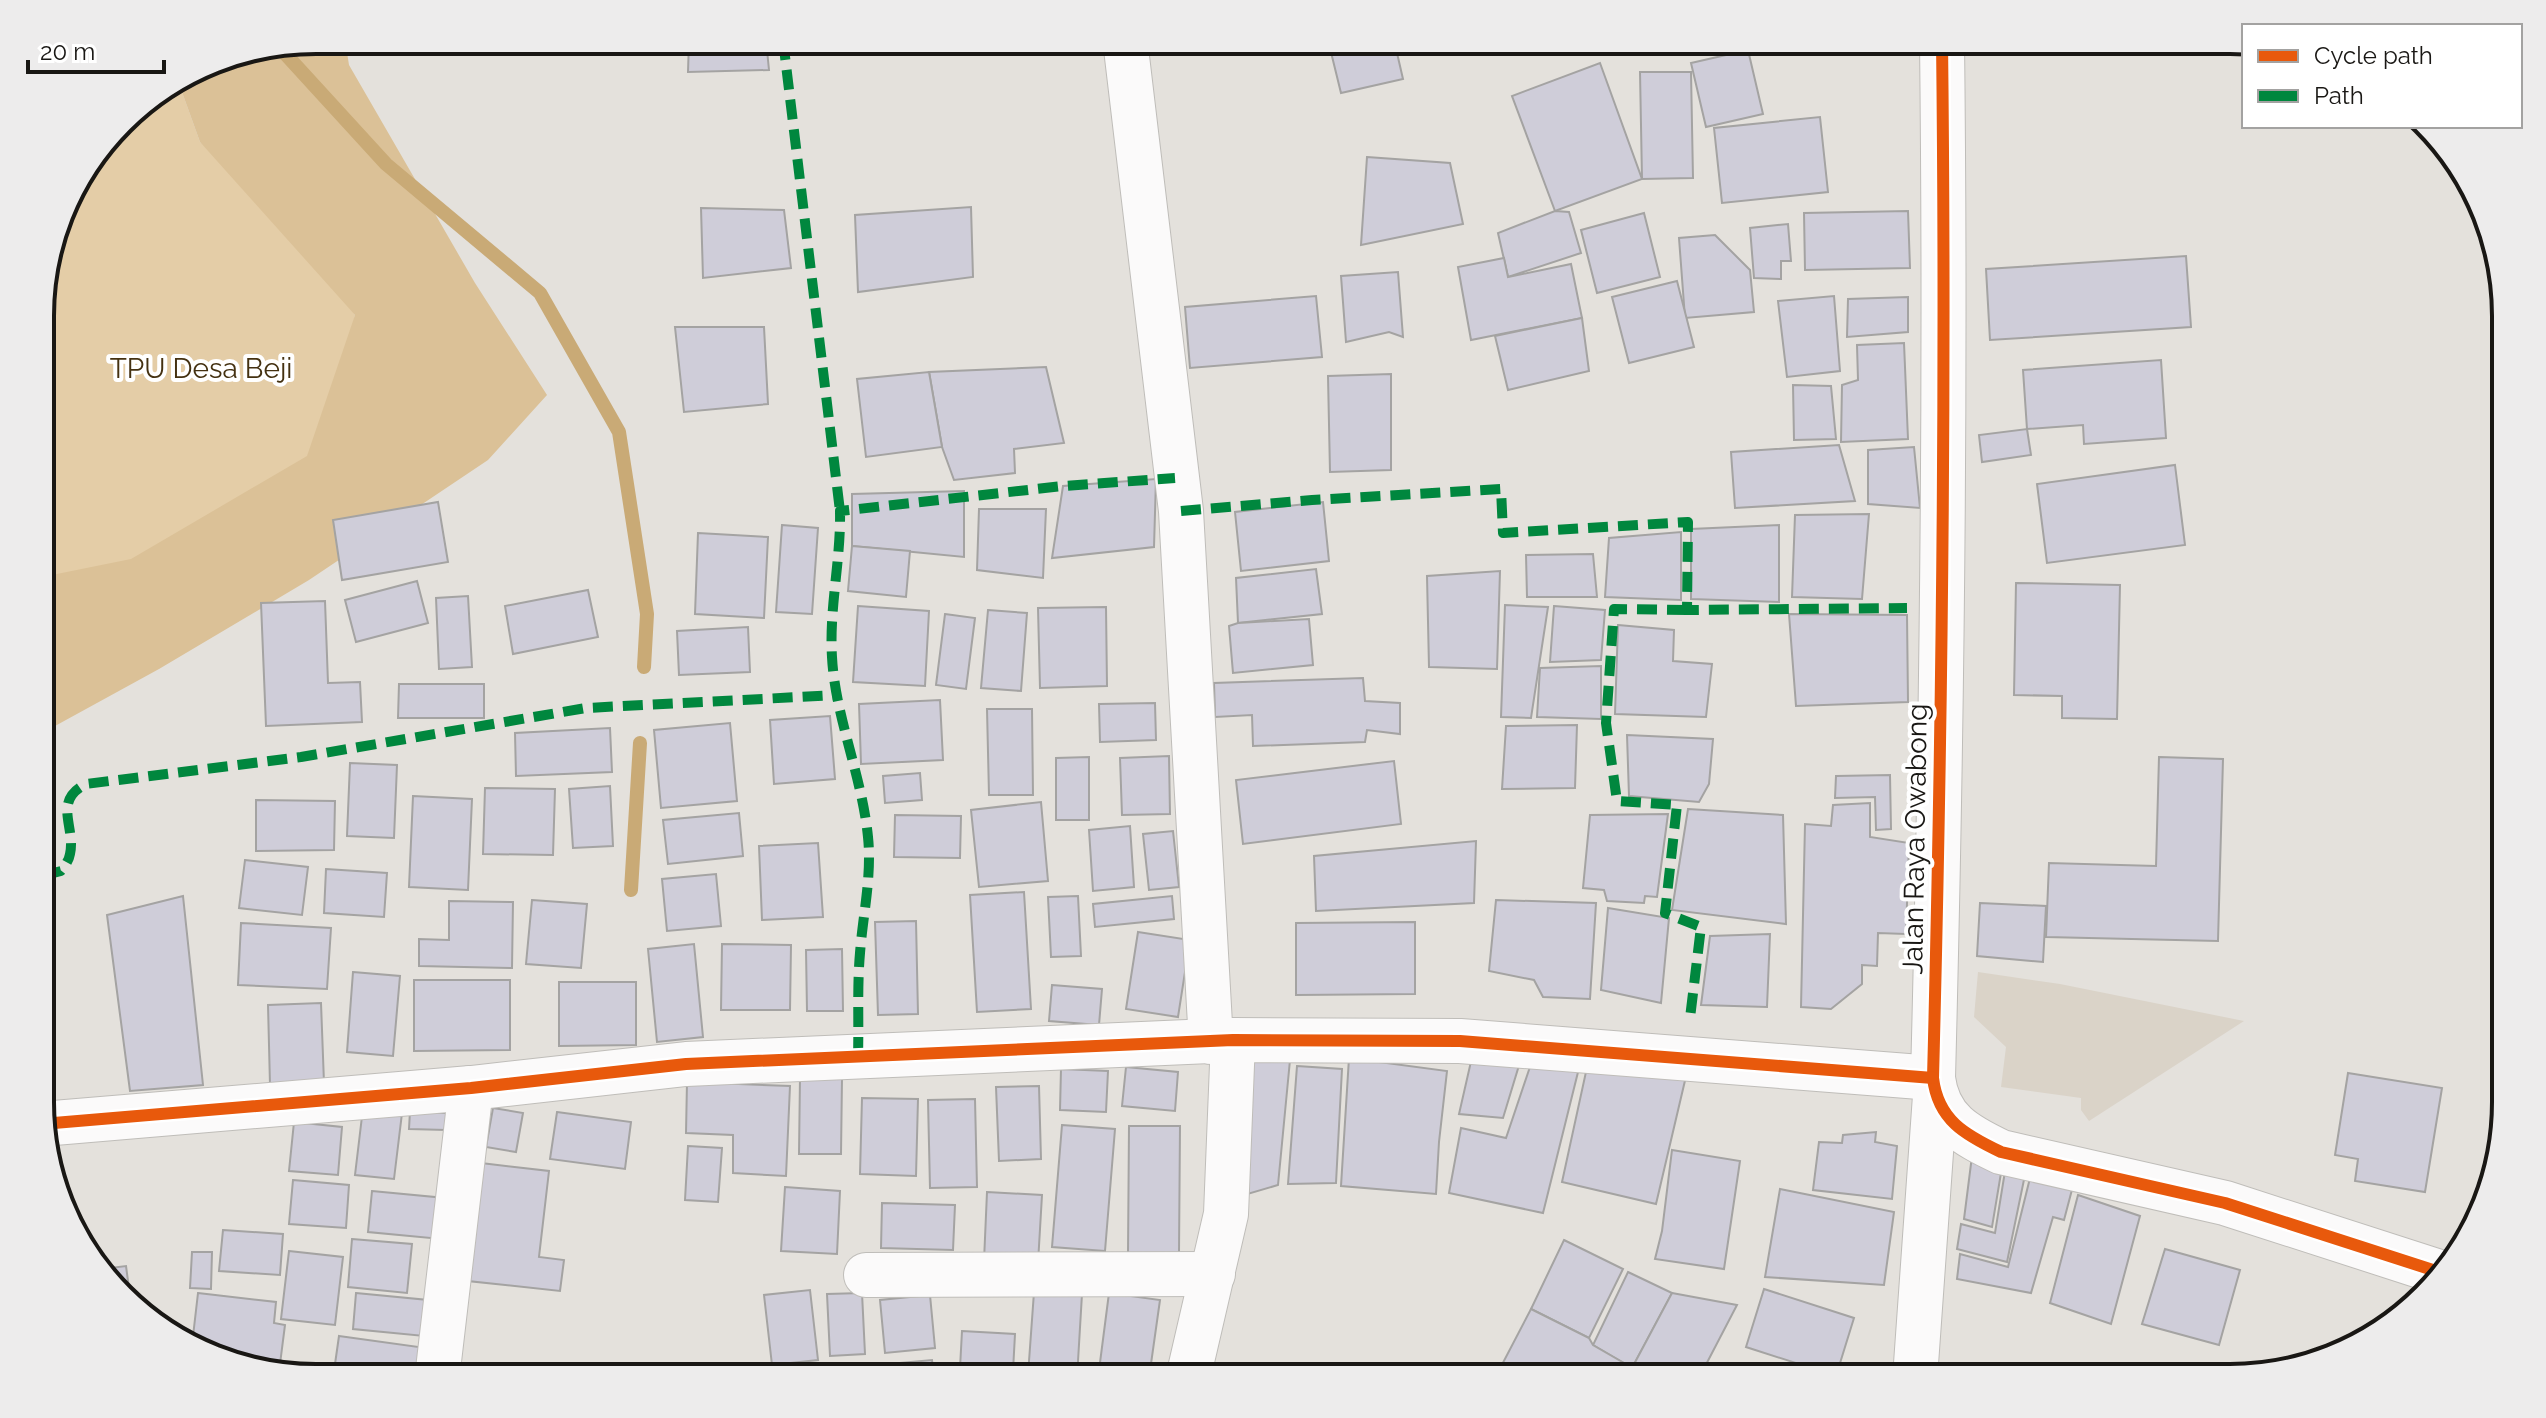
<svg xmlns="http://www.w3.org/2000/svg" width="2546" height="1418" viewBox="0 0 2546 1418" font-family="Raleway,sans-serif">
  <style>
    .built { fill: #dad3c8 }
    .green { fill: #e4cda7 }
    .forest { fill: #dbc197 }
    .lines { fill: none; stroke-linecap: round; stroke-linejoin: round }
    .stream { stroke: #c9aa76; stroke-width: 14 }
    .building { fill: #cfcdd9; stroke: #a4a3a2; stroke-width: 2 }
    .street-casing { stroke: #bfbdb9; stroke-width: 46 }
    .secondary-casing { stroke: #bfbdb9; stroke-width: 46 }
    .street { stroke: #fbfafa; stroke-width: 44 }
    .secondary { stroke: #fbfafa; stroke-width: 44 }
    .quiet { stroke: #00873e; stroke-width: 10; stroke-dasharray: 20 10; stroke-linecap: butt }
    .cycleway-casing { stroke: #fff; stroke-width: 17 }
    .cycleway { stroke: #e8590c; stroke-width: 12 }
    .labels { text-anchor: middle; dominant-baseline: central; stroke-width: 8; stroke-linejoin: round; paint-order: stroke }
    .park-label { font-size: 28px; fill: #443111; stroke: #fff }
    .street-label { font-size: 28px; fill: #191714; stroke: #fff }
    .rim { fill: none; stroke: #191714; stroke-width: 4 }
  </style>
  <rect width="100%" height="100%" fill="#e4e1dc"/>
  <path class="built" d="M1978,972L2060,984L2244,1021L2089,1121L2081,1110V1098L2001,1087L2006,1047L1974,1017Z"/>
  <path class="green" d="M178,81L200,142L291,222L355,315L316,478L42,612V280L69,194L134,109Z"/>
  <path class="forest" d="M316,40H345L349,65L475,283L547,395L488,460L309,580L159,669L55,726L42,728V577L131,559L307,456L355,315L200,142L178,81L211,61Z"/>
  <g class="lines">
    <g class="stream">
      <path d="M279,47L386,164L540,293L619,432L647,614L644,667"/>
      <path d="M631,890L640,743"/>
    </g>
  </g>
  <g class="building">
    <path d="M689,40H766L769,70L688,72Z"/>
    <path d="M1328,40H1394L1403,79L1341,93Z"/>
    <path d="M1748,50L1763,114L1706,127L1691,63Z"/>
    <path d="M1600,63L1642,179L1555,211L1512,96Z"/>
    <path d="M1640,72H1691L1693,178L1642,179Z"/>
    <path d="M1820,117L1828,192L1722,203L1714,128Z"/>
    <path d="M1367,157L1450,163L1463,224L1361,245Z"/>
    <path d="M971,207L973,277L858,292L855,215Z"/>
    <path d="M701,208L784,210L791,268L703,278Z"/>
    <path d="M1555,211L1569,212L1581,253L1508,277L1498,233Z"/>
    <path d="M1908,211L1910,268L1805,270L1804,213Z"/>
    <path d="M1644,213L1660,277L1597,293L1581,230Z"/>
    <path d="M1788,224L1791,261H1781V279L1754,278L1750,228Z"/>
    <path d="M1715,235L1750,270L1754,312L1685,318L1679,238Z"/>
    <path d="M2186,256L2191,327L1990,340L1986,269Z"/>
    <path d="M1504,258L1508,277L1571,264L1582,318L1471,340L1458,267Z"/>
    <path d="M1398,272L1403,337L1389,332L1346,342L1341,276Z"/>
    <path d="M1677,281L1694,347L1629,363L1612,297Z"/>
    <path d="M1316,296L1322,357L1190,368L1185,307Z"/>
    <path d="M1834,296L1840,371L1787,377L1778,301Z"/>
    <path d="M1908,297V332L1847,337L1848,299Z"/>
    <path d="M1582,318L1589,371L1508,390L1495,336Z"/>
    <path d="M675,327H764L768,404L684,412Z"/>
    <path d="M1904,343L1908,439L1841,442L1842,385L1858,380L1857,345Z"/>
    <path d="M2161,360L2166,438L2084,444L2083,425L2027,429L2023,370Z"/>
    <path d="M1046,367L1064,443L1014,449L1015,473L954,480L942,447L929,372Z"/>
    <path d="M929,372L942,447L866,457L857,379Z"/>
    <path d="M1391,374V470L1330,472L1328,376Z"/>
    <path d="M1793,385L1831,386L1836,439L1794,440Z"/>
    <path d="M2027,429L2031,455L1982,462L1979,435Z"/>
    <path d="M1839,445L1855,501L1735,508L1731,452Z"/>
    <path d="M1914,447L1920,508L1868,504V450Z"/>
    <path d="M2175,465L2185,545L2047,563L2037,484Z"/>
    <path d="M1156,479L1154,547L1052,558L1063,486Z"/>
    <path d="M964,491V557L852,546V494Z"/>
    <path d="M438,502L448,562L342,580L333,520Z"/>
    <path d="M1323,502L1329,561L1241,571L1235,512Z"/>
    <path d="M979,509H1046L1043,578L977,570Z"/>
    <path d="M1869,514L1862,599L1792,597L1795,515Z"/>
    <path d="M782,525L818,528L812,614L776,612Z"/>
    <path d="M1779,525V602L1691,599V529Z"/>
    <path d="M1681,532V600L1605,597L1609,538Z"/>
    <path d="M698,533L768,537L764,618L695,614Z"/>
    <path d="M852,546L910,551L906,597L848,591Z"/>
    <path d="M1593,554L1597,597H1527L1526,555Z"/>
    <path d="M1316,569L1322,614L1238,623L1236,578Z"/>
    <path d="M1500,571L1497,669L1429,667L1427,576Z"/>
    <path d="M417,581L428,623L356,642L345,600Z"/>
    <path d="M2016,583L2120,585L2117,719L2062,718V696L2014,695Z"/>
    <path d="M588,590L598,637L513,654L505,606Z"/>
    <path d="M468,596L472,667L439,669L436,598Z"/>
    <path d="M325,601L328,683L360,682L362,722L266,726L261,603Z"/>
    <path d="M1505,605L1548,607L1531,718L1501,717Z"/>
    <path d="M858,606L929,611L925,686L853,682Z"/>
    <path d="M1554,606L1605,610L1601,660L1550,662Z"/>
    <path d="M1106,607L1107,686L1040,688L1038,608Z"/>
    <path d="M988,610L1027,613L1021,691L981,688Z"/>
    <path d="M945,614L975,618L966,689L936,685Z"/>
    <path d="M1789,614L1907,615L1908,702L1796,706Z"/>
    <path d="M1309,619L1313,665L1233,673L1229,626L1238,623Z"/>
    <path d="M1618,625L1674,630L1673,661L1712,664L1706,717L1615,714Z"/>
    <path d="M748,627L750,672L679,675L677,631Z"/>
    <path d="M1601,666V719L1537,717L1540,668Z"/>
    <path d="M1363,678L1365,701L1400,703V734L1367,730L1365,742L1253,746L1252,715L1215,717L1214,683Z"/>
    <path d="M399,684H484V718H398Z"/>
    <path d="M940,700L943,760L861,764L859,704Z"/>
    <path d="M1155,703L1156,740L1100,742L1099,704Z"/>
    <path d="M987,709H1032L1033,795H989Z"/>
    <path d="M830,716L835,779L774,784L770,720Z"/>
    <path d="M730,723L737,801L661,808L654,730Z"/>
    <path d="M1577,725L1575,788L1502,789L1506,726Z"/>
    <path d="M610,728L612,772L516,776L515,733Z"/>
    <path d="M1627,735L1713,739L1709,784L1699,802L1629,796Z"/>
    <path d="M1169,756L1170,814L1122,815L1120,758Z"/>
    <path d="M1089,757V820H1056V758Z"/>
    <path d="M2159,757L2223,759L2218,941L2046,937L2049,863L2156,866Z"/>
    <path d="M1394,761L1401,824L1243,844L1236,780Z"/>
    <path d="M350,763L397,765L394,838L347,836Z"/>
    <path d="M920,773L922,800L885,803L883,776Z"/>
    <path d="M1890,775L1891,829L1876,830L1875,797L1835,798L1836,776Z"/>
    <path d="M610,786L613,846L573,848L569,789Z"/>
    <path d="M485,788L555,789L553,855L483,854Z"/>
    <path d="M413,796L472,799L468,890L409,887Z"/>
    <path d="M256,800L335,801L334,850L256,851Z"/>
    <path d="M1041,802L1048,881L979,887L971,810Z"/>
    <path d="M1870,803V837L1909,843L1906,934L1878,933L1877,966L1862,965V984L1831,1009L1801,1007L1805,824L1831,826L1833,805Z"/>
    <path d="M1688,809L1783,815L1786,924L1672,910Z"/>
    <path d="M739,813L743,856L668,864L663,820Z"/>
    <path d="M1668,814L1657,897L1645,896L1644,903L1607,901L1604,890L1583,888L1590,815Z"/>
    <path d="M895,815L961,816L960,858L894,857Z"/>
    <path d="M1130,826L1134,887L1093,891L1089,830Z"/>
    <path d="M1173,831L1179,887L1149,890L1143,834Z"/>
    <path d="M1476,841L1474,903L1316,911L1314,856Z"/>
    <path d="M818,843L823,917L762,920L759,846Z"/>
    <path d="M245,860L308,867L302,915L239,908Z"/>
    <path d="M326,869L387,873L384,917L324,913Z"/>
    <path d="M716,874L721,926L667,931L662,879Z"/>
    <path d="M1024,892L1031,1009L977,1012L970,895Z"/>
    <path d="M183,896L203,1085L130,1091L107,915Z"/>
    <path d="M1078,896L1081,956L1051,957L1048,897Z"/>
    <path d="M1172,896L1174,919L1095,927L1093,904Z"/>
    <path d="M532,900L587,904L581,968L526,964Z"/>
    <path d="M1496,900L1596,903L1590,999L1543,997L1534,980L1489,971Z"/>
    <path d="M449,901L513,902L512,968L419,966V939L449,940Z"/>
    <path d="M1980,903L2046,906L2043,962L1977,956Z"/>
    <path d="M1608,908L1669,918L1661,1003L1601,990Z"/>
    <path d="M916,921L918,1014L878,1015L875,922Z"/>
    <path d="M1415,922V994L1296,995V923Z"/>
    <path d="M241,923L331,928L327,989L238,985Z"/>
    <path d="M1138,932L1190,940L1178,1017L1126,1009Z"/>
    <path d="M1770,934L1767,1007L1701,1005L1710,936Z"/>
    <path d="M694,944L703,1037L657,1042L648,949Z"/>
    <path d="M722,944L791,945L790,1010H721Z"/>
    <path d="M842,949L843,1011H807L806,950Z"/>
    <path d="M353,972L400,976L393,1056L347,1052Z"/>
    <path d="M414,980H510V1050L414,1051Z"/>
    <path d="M559,982H636V1045L559,1046Z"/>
    <path d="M1052,985L1102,989L1099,1025L1049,1021Z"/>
    <path d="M321,1003L324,1083L270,1085L268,1005Z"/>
    <path d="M1241,1055L1290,1060L1278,1185L1234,1198Z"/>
    <path d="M1472,1057L1520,1062L1503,1118L1459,1114Z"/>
    <path d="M1349,1058L1447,1071L1439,1142L1436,1194L1341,1186Z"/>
    <path d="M1533,1058L1580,1064L1543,1213L1449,1193L1461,1128L1506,1138Z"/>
    <path d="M1589,1058L1687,1072L1656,1204L1562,1182Z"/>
    <path d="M1297,1066L1342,1069L1336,1183L1288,1184Z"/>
    <path d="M1126,1067L1178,1072L1175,1111L1122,1106Z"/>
    <path d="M1061,1069L1108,1071L1106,1112L1060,1110Z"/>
    <path d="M2348,1073L2442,1088L2425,1192L2355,1181L2358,1159L2335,1155Z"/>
    <path d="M800,1077L842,1078L841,1154H799Z"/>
    <path d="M687,1082L790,1086L786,1176L733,1173V1135L686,1133Z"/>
    <path d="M1039,1086L1041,1159L999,1161L996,1087Z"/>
    <path d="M862,1098L918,1099L916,1176L860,1174Z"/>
    <path d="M975,1099L977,1187L930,1188L928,1100Z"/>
    <path d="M363,1108L402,1113L394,1179L355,1175Z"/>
    <path d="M493,1108L523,1113L516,1152L486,1147Z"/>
    <path d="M410,1111L446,1113V1130L409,1129Z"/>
    <path d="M557,1112L631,1122L625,1169L550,1159Z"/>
    <path d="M294,1122L342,1127L338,1175L289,1171Z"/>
    <path d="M1062,1125L1115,1129L1105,1251L1052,1247Z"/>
    <path d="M1129,1126H1180L1179,1254L1128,1253Z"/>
    <path d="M1876,1132L1875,1142L1897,1146L1892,1199L1813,1190L1819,1142L1842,1143L1843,1135Z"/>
    <path d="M688,1146L722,1148L718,1202L685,1200Z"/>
    <path d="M1672,1150L1740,1161L1724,1269L1655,1259L1662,1231Z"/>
    <path d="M1972,1156L2003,1161L1992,1227L1964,1219Z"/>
    <path d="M481,1163L549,1171L539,1257L564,1260L560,1291L468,1281Z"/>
    <path d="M2006,1165L2026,1170L2007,1262L1957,1249L1961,1224L1995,1233Z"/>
    <path d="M2031,1174L2074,1182L2064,1220L2053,1217L2031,1293L1957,1279L1960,1254L2008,1267Z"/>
    <path d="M293,1180L349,1185L346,1228L289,1224Z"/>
    <path d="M785,1187L840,1191L837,1254L781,1251Z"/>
    <path d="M1780,1189L1894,1212L1884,1285L1765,1277Z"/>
    <path d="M372,1191L445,1198L441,1239L368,1232Z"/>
    <path d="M987,1192L1042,1195L1038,1263L984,1261Z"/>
    <path d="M2078,1195L2140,1216L2111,1324L2050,1303Z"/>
    <path d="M882,1203L955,1205L953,1250L881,1248Z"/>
    <path d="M223,1230L283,1234L280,1275L219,1271Z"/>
    <path d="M352,1239L412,1244L407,1293L348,1287Z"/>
    <path d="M1564,1240L1623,1269L1589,1338L1531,1309Z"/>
    <path d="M2165,1249L2240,1270L2219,1345L2142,1324Z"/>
    <path d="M289,1251L343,1257L335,1325L281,1319Z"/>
    <path d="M192,1252H212L211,1289L190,1288Z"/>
    <path d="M126,1266L130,1296L102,1269Z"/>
    <path d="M1628,1272L1672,1293L1632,1368L1593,1345Z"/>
    <path d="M1764,1289L1854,1318L1836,1376L1746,1347Z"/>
    <path d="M810,1290L818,1360L772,1365L764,1295Z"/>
    <path d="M1034,1292L1082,1294L1077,1378L1028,1375Z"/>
    <path d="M198,1293L276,1302L274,1323L285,1325L280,1364L253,1361L192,1345Z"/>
    <path d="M356,1293L428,1300L424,1336L353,1329Z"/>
    <path d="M862,1293L865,1354L830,1356L827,1294Z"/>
    <path d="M1109,1293L1160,1300L1149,1378H1098Z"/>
    <path d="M1672,1293L1737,1305L1699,1378H1650L1632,1368Z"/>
    <path d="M930,1295L935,1348L885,1353L880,1300Z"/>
    <path d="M1531,1309L1589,1338L1593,1345L1650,1378H1495Z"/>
    <path d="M962,1331L1015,1334L1013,1371L960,1368Z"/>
    <path d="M339,1336L426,1348L422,1378H333Z"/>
    <path d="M932,1360L934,1378H846L845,1368Z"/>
  </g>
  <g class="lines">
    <defs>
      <g id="street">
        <path d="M1125,40L1181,511L1211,1042"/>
        <path d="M866,1275L1213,1274"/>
        <path d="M437,1378L471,1088"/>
        <path d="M1188,1378L1226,1214L1233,1040"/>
        <path d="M1915,1378L1935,1096"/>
      </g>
      <g id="secondary">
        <path d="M1942,40C1946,386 1942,732 1933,1078C1938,1120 1965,1135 2001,1152L2225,1203L2439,1272"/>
        <path d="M42,1124L471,1088L686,1064L1233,1040L1460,1041L1933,1078"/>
      </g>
    </defs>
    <use href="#street" class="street-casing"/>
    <use href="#secondary" class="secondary-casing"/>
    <use href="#street" class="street"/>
    <use href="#secondary" class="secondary"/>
    <g class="quiet">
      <path d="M783,40L840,511"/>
      <path d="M1181,511L1312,500L1501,489L1503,533L1688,522L1687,610L1907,608"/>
      <path d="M1687,610L1614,609L1606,723L1617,801L1677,805L1665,913L1701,927L1690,1018"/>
      <path d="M42,876L61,871C65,866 69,860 70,854C76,827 52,801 86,784L301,757L586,708L838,695"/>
      <path d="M858,1057C859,1022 857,987 860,953C863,914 872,876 868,837C862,776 835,716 832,657C829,608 841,560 840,511L1063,486L1175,478"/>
    </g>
    <defs>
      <g id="cycleway">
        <path d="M1942,40C1946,386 1942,732 1933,1078C1938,1120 1965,1135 2001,1152L2225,1203L2439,1272"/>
        <path d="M42,1124L471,1088L686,1064L1233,1040L1460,1041L1933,1078"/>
      </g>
    </defs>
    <use href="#cycleway" class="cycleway-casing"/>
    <use href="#cycleway" class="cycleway"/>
  </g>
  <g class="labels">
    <g class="park-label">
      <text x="201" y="368">TPU Desa Beji</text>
    </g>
    <g class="street-label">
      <text transform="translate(1915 839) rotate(-89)">Jalan Raya Owabong</text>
    </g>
  </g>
  <path d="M0 0H2546V1418H0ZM316 54H2230A262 262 0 0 1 2492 316V1102A262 262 0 0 1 2230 1364H316A262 262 0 0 1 54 1102V316A262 262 0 0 1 316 54Z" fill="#edecec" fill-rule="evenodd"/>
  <path class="rim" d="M316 54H2230A262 262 0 0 1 2492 316V1102A262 262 0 0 1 2230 1364H316A262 262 0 0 1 54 1102V316A262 262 0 0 1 316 54Z"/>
  <rect x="2242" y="24" width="280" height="104" fill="#ffffff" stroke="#a3a2a1" stroke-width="2"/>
  <rect x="2258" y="50" width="40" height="12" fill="#e8590c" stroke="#a3a2a1" stroke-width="2"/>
  <text x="2314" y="64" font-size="24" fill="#191714">Cycle path</text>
  <rect x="2258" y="90" width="40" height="12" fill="#00873e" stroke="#a3a2a1" stroke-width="2"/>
  <text x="2314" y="104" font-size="24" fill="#191714">Path</text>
  <path d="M28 60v12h136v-12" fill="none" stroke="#191714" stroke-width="4"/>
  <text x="40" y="60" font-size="24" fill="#191714" stroke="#ffffff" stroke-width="6" paint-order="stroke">20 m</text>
</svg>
